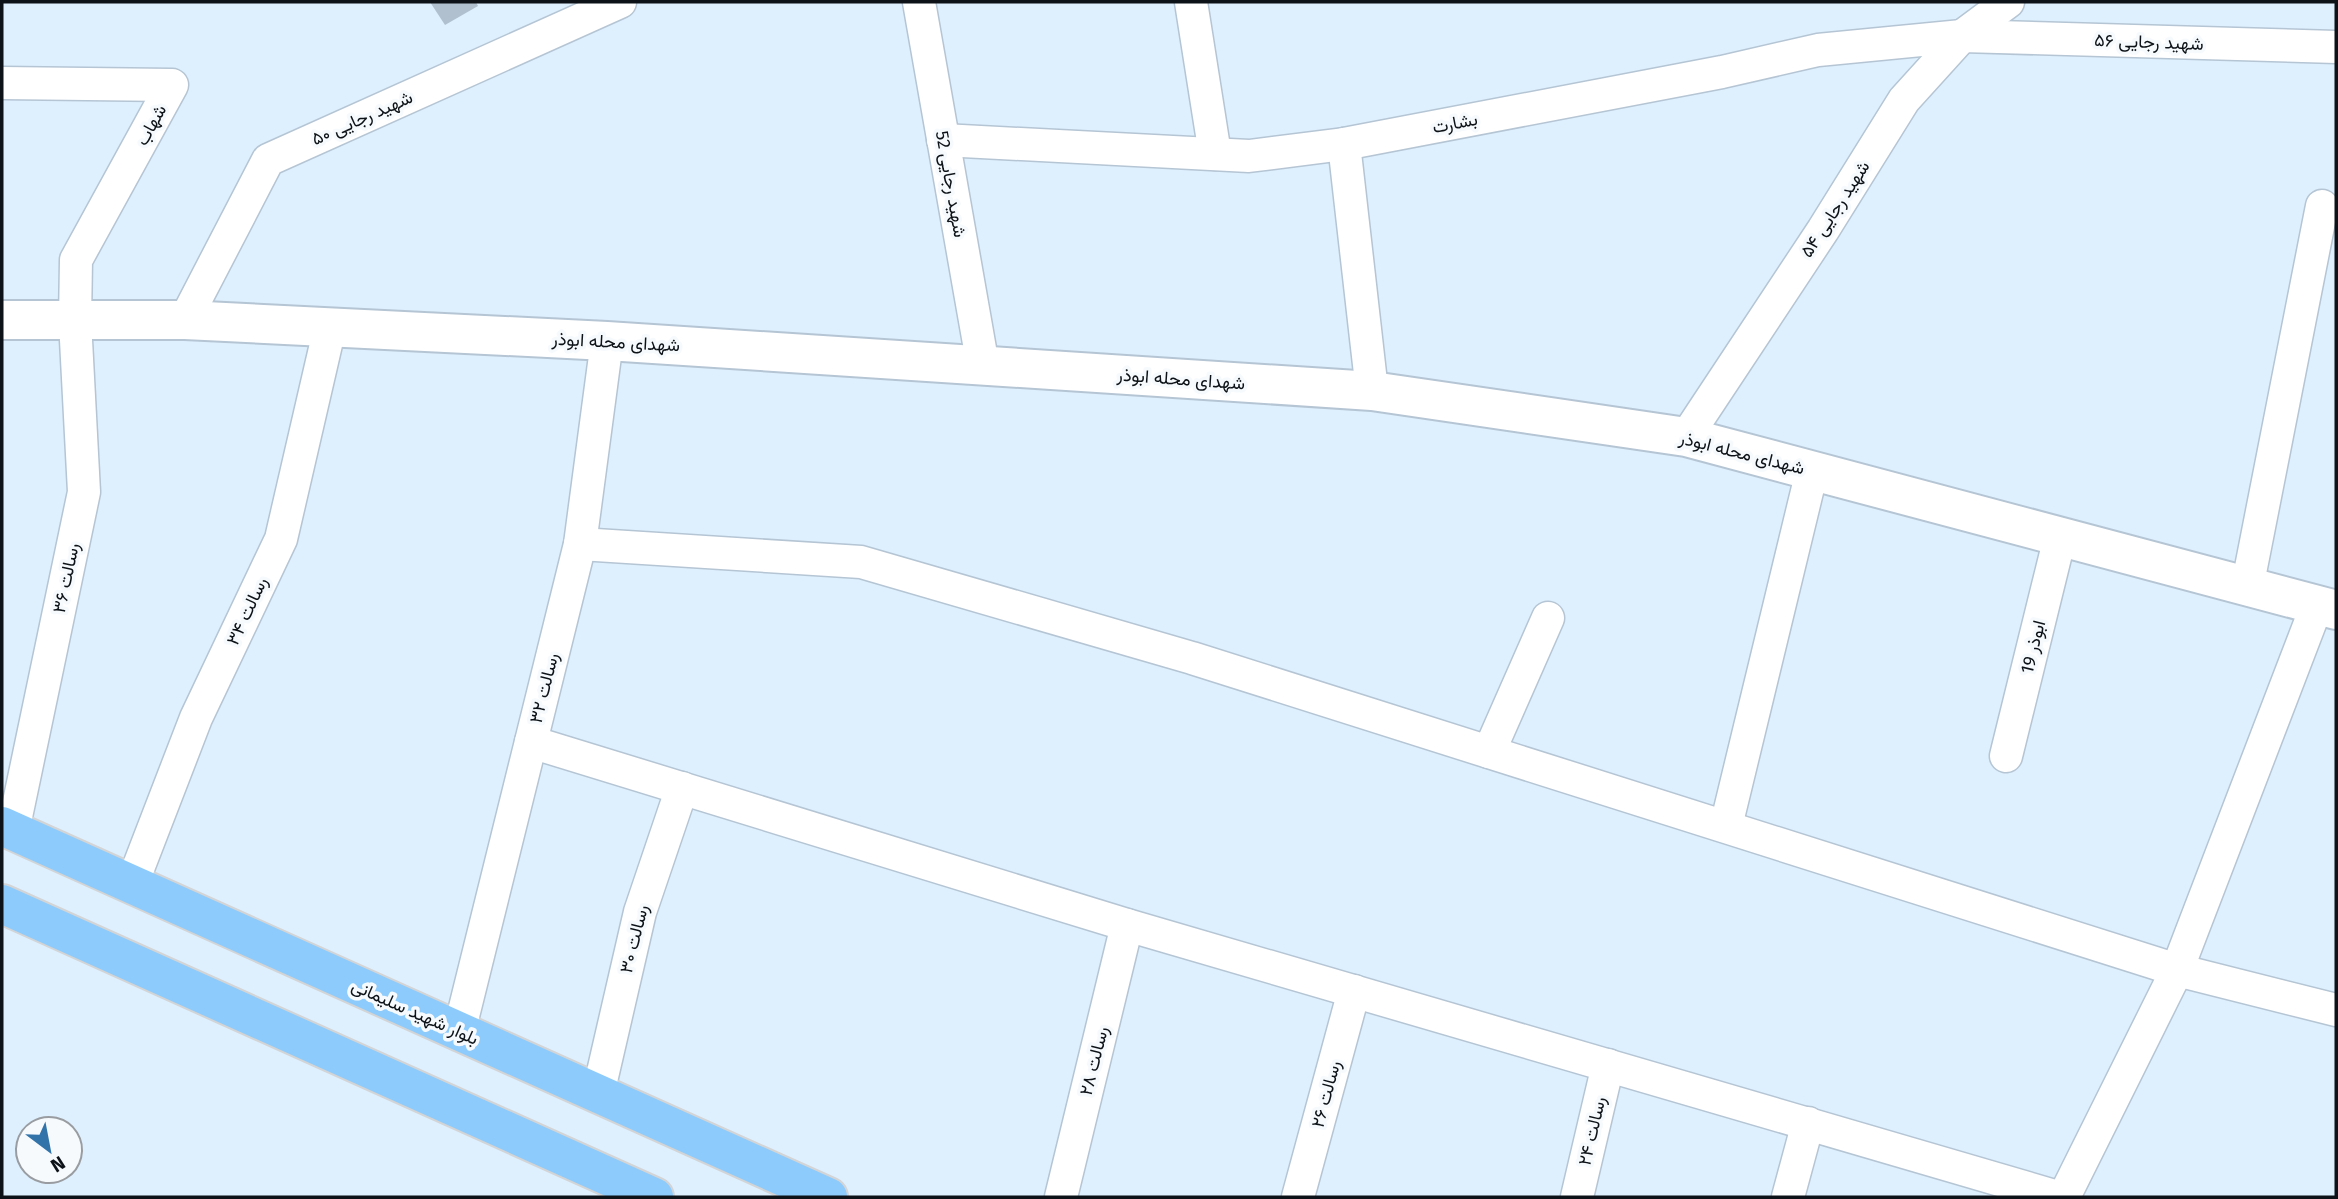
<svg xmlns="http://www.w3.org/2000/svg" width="2338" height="1199" viewBox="0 0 2338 1199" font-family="'Fira Sans',Vazirmatn,sans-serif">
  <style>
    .building { fill: #b0c0cf }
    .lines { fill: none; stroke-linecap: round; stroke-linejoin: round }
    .minor-casing { stroke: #b5c5d4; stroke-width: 35 }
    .tertiary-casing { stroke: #b5c5d4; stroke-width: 42 }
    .primary-casing { stroke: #d3d4d5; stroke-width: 42 }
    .minor { stroke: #fff; stroke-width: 32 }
    .tertiary { stroke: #fff; stroke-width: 38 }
    .primary { stroke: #8ccbfc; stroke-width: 38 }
    .labels { text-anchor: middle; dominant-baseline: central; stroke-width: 7; stroke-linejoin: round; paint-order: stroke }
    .street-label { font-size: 18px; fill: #0c1217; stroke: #f7fafd }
  </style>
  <rect width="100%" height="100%" fill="#deeffe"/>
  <path class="building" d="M430,2H476L478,6L445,25Z"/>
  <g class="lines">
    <defs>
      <g id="minor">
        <path d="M919,2L983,366"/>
        <path d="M1191,2L1215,154"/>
        <path d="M2,83L172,85L76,260L75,321L84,492L13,831"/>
        <path d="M943,140L1249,156L1344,144L1722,72L1818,50L1962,36L2336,47"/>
        <path d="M1344,144L1372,391"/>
        <path d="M185,320L268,160L620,2"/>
        <path d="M1686,437L1823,230L1904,100L1962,36L2008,2"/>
        <path d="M580,544L861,562L1192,658L2177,970L2336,1010"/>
        <path d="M2247,588L2322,206"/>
        <path d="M531,742L1127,925L2058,1197"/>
        <path d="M1489,752L1548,618"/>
        <path d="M2006,756L2060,537"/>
        <path d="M1726,826L1812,471"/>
        <path d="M132,884L196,718L281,539L330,327"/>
        <path d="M459,1032L580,544L607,341"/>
        <path d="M598,1094L640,912L682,788"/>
        <path d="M1061,1197L1127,925"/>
        <path d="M1298,1197L1354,991"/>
        <path d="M1577,1197L1608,1065"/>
        <path d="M1788,1197L1808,1123"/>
        <path d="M2064,1197L2177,970L2317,605"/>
      </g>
      <path id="tertiary" d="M2,320H185L607,341L1372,391L1686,437L2336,610"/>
      <g id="primary">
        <path d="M2,826L828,1197"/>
        <path d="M2,904L654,1197"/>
      </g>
    </defs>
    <use href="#minor" class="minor-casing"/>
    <use href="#tertiary" class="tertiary-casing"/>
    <use href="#primary" class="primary-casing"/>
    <use href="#minor" class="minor"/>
    <use href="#tertiary" class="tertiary"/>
    <use href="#primary" class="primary"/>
  </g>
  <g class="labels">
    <g class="street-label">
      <text transform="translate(2149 42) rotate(2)">شهید رجایی ۵۶</text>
      <text transform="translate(362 118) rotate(-24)">شهید رجایی ۵۰</text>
      <text transform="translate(1455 123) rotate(-11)">بشارت</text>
      <text transform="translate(151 125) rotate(-61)">شهاب</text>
      <text transform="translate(951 184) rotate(80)">شهید رجایی 52</text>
      <text transform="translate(1835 209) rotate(-57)">شهید رجایی ۵۴</text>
      <text transform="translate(616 342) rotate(3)">شهدای محله ابوذر</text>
      <text transform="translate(1181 379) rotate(4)">شهدای محله ابوذر</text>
      <text transform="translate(1742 453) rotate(14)">شهدای محله ابوذر</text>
      <text transform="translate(66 578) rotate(-78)">رسالت ۳۶</text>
      <text transform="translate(247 611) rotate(-65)">رسالت ۳۴</text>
      <text transform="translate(2033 647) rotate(-76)">ابوذر 19</text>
      <text transform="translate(544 688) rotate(-76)">رسالت ۳۲</text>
      <text transform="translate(634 939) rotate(-76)">رسالت ۳۰</text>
      <text transform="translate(415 1012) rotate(24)">بلوار شهید سلیمانی</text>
      <text transform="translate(1094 1061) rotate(-76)">رسالت ۲۸</text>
      <text transform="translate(1326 1094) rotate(-75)">رسالت ۲۶</text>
      <text transform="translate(1592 1131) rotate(-77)">رسالت ۲۴</text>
    </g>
  </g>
  <rect width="2338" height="1199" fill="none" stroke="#0c1217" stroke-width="7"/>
  <g transform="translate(49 1150) rotate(148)"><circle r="33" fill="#f7fafd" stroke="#999da1" stroke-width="2"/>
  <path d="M0-5L12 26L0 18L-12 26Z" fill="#3274aa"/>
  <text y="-10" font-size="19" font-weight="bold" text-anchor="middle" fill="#0c1217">N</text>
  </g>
</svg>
